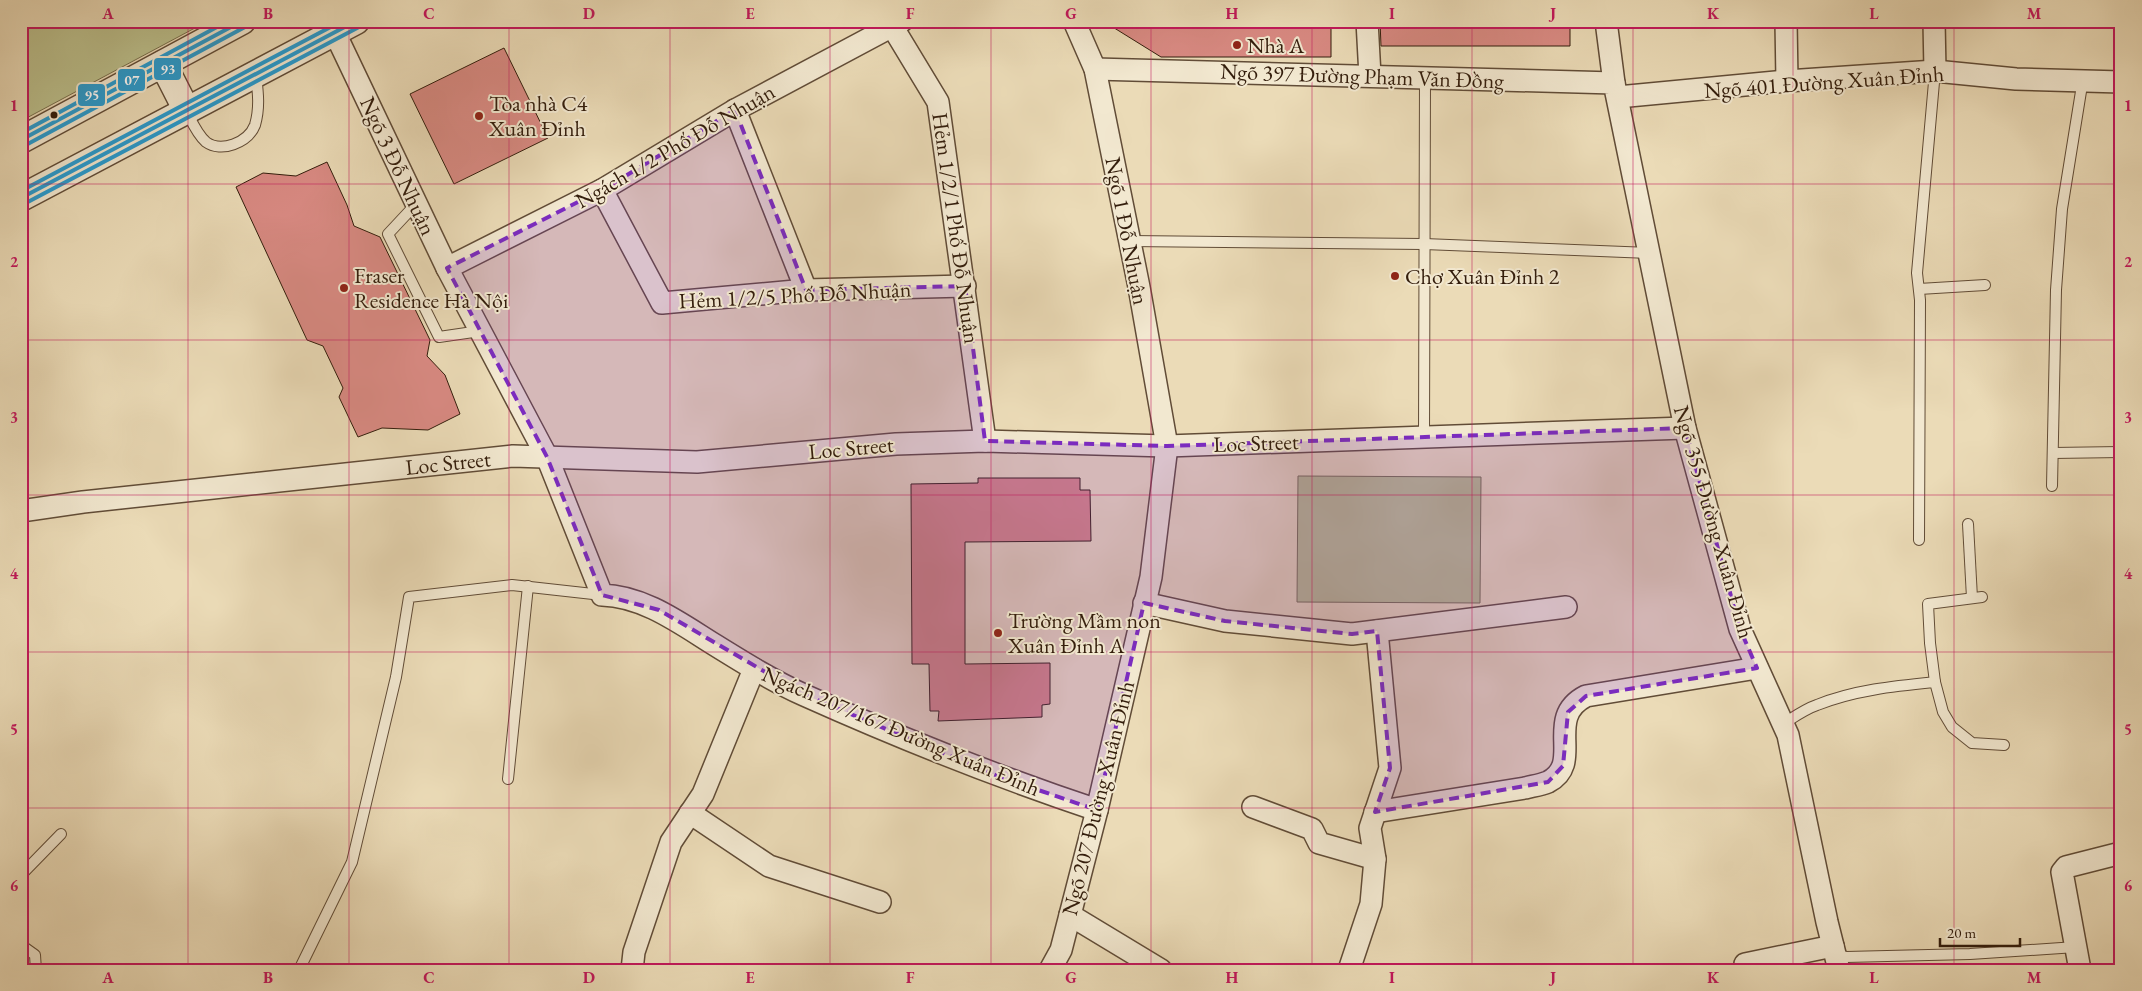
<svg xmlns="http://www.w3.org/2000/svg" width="2142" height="991" viewBox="0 0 2142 991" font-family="'EB Garamond',serif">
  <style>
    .green { fill: #bbbf8c; stroke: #776e4c }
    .building { fill: #d98a83; stroke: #331d0c }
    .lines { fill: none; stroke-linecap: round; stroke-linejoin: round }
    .service-casing { stroke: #614c37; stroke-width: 12 }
    .minor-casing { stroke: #614c37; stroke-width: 24 }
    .tertiary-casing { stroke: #614c37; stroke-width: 29 }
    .service { stroke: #f2e8d0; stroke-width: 10 }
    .minor { stroke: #f2e8d0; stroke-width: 21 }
    .tertiary { stroke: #f2e8d0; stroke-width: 26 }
    .bus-1-casing { stroke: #f2e8d0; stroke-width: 8 }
    .bus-2-casing { stroke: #f2e8d0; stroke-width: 8 }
    .bus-3-casing { stroke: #f2e8d0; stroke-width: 8 }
    .bus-1 { stroke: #299bce; stroke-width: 4 }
    .bus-2 { stroke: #299bce; stroke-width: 4 }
    .bus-3 { stroke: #299bce; stroke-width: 4 }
    .marked { fill: #7b2cbf; fill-opacity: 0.2; stroke: #7b2cbf; stroke-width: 4; stroke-dasharray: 10 6; stroke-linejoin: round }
    .grid { fill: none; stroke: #c2185b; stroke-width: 1; stroke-opacity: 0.55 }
    .poi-dot { fill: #8f2418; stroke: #f2e8d0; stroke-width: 2 }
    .bus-dot { fill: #331d0c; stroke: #f2e8d0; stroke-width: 2 }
    .labels { text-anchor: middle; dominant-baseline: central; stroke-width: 4; stroke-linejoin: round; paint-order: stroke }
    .poi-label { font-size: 22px; fill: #331d0c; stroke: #f2e8d0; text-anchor: start }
    .street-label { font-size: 22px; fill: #331d0c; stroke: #f2e8d0 }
    .line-badge { stroke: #f2e8d0; stroke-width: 2 }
    .badge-label { font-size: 14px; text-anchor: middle; font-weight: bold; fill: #fff }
    .neatline { fill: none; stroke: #c2185b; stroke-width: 2 }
    .grid-label { font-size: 16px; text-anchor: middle; font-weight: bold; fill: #c2185b }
  </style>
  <rect width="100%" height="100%" fill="#ebdbb7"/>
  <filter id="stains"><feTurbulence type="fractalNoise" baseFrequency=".004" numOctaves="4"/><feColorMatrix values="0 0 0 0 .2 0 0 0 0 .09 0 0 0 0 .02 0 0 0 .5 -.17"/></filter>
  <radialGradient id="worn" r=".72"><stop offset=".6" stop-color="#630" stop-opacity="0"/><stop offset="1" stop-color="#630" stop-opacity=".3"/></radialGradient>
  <g class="green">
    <path d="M21,21H208L21,121Z"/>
    <path d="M1298,476L1481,477L1480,603L1297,602Z"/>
  </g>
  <g class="building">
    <path d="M1103,21H1331V57H1161Z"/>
    <path d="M1380,21H1570V46H1381Z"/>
    <path d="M504,48L548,138L454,184L410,94Z"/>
    <path d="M327,162L347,205L354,226L380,237L430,340L427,356L445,375L460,414L428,430L382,428L358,437L339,397L343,388L323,346L307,340L236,187L263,173L296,176Z"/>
    <path d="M978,478H1080V490H1090L1091,541L965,542V664L1050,663V704L1042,705V717L938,721L939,711H930L929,664H912L911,484L978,483Z"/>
  </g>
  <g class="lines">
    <defs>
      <g id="service">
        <path d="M187,112C192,122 197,134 206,142C221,153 248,143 255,125C260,108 258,92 256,75"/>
        <path d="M416,204L388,234L439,337L480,331"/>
        <path d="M1129,241L1424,244L1650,253"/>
        <path d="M1919,289L1985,285"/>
        <path d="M1424,437L1425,78"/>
        <path d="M2053,453L2121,452"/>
        <path d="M2052,486L2056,290L2062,209L2083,79"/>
        <path d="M1968,524L1972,598"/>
        <path d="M1919,540L1920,300L1917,273L1935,71"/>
        <path d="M1935,682L1930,643L1928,604L1982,597"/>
        <path d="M1783,724C1794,717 1805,709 1817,705C1854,690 1895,686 1935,682L1943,712L1952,727L1972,743L2004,745"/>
        <path d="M508,779L528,586"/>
        <path d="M21,875L61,834"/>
        <path d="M21,945L35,955L36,970"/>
        <path d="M1836,955L1846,957L1970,954L2076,947"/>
        <path d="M299,970L352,862L396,677L409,597L512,585L602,595"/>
      </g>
      <g id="minor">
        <path d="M1367,21L1370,76"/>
        <path d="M1606,21L1614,83"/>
        <path d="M1786,21L1787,81"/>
        <path d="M1934,21L1935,71"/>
        <path d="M892,26L938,102L985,441"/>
        <path d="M335,33L447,268L547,457L602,595C644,596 681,624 715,645C744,663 773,681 804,695C900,738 998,777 1097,810"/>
        <path d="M1095,69L1614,83L1685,428L1740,629L1788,735L1827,922L1839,970"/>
        <path d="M1618,97L1787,81L1935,71L2016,79L2121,82"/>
        <path d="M735,110L806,290"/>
        <path d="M602,190L662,303L806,290L965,286"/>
        <path d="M447,268L602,190L735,110L902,21"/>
        <path d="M21,511L83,502L513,456L697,462L896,444L985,441L1167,446L1685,428"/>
        <path d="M1144,603L1225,621L1352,634L1566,607"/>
        <path d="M1253,807L1312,829L1319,843L1375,859"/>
        <path d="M1375,812L1525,788C1533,786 1541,785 1548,782C1585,763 1543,718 1586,696L1757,668"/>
        <path d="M690,813L769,866L880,902"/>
        <path d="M1070,915L1161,970"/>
        <path d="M1745,964L1833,946"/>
        <path d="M632,970L634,952L671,842L703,794L754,669"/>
        <path d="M1050,970L1061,950L1097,810L1151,577L1167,446L1139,287L1095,69L1074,21"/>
        <path d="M1349,970L1371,904L1375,859L1370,828L1390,768L1377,631"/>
        <path d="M2080,970L2062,872L2066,867L2121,853"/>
      </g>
      <g id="tertiary">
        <path d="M163,64L187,111"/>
        <path d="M21,140L242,21"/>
        <path d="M21,198L356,21"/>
      </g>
    </defs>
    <use href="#service" class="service-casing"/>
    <use href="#minor" class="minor-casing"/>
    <use href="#tertiary" class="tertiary-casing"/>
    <use href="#service" class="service"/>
    <use href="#minor" class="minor"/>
    <use href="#tertiary" class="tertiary"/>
    <defs>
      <g id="bus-1">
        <path d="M21,140L242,21"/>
        <path d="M21,198L356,21"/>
      </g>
      <g id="bus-2">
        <path d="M24,146L245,27"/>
        <path d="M24,204L359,27"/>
      </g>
      <g id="bus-3">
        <path d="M21,133L228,21"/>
        <path d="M21,191L342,21"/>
      </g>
    </defs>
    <use href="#bus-1" class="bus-1-casing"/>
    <use href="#bus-2" class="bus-2-casing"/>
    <use href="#bus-3" class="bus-3-casing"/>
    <use href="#bus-1" class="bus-1"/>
    <use href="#bus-2" class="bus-2"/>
    <use href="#bus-3" class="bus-3"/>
  </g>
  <path class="marked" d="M735,110L806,290L965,286L985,441L1167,446L1685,428L1740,629L1757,668L1586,696L1568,712L1563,766L1548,782L1375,812L1390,768L1377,631L1352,634L1225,621L1144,603L1097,810L1000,777L803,694L659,610L602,595L547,457L447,268L602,190Z"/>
  <path class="grid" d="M188,21V970M349,21V970M509,21V970M670,21V970M830,21V970M991,21V970M1151,21V970M1312,21V970M1472,21V970M1633,21V970M1793,21V970M1954,21V970M21,184H2121M21,340H2121M21,495H2121M21,652H2121M21,808H2121"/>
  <g class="poi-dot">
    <circle cx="1237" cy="45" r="5"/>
    <circle cx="479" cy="116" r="5"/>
    <circle cx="1395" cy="276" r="5"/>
    <circle cx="344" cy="288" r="5"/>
    <circle cx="998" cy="633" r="5"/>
  </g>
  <circle class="bus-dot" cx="54" cy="115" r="4.5"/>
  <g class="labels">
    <g class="poi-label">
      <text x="1247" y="45">Nhà A</text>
      <text x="489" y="103">Tòa nhà C4<tspan x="489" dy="25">Xuân Đỉnh</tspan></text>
      <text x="354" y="275">Fraser<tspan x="354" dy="25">Residence Hà Nội</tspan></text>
      <text x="1405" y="276">Chợ Xuân Đỉnh 2</text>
      <text x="1008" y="620">Trường Mầm non<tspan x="1008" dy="25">Xuân Đỉnh A</tspan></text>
    </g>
    <g class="street-label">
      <text transform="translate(1362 76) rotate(2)">Ngõ 397 Đường Phạm Văn Đồng</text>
      <text transform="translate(1824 82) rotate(-4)">Ngõ 401 Đường Xuân Đỉnh</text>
      <text transform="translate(675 146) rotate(-30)">Ngách 1/2 Phố Đỗ Nhuận</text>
      <text transform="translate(398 166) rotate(65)">Ngõ 3 Đỗ Nhuận</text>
      <text transform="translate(956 228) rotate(82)">Hẻm 1/2/1 Phố Đỗ Nhuận</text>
      <text transform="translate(1127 231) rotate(79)">Ngõ 1 Đỗ Nhuận</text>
      <text transform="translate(795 295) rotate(-3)">Hẻm 1/2/5 Phố Đỗ Nhuận</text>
      <text transform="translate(1256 443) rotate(-2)">Loc Street</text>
      <text transform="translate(851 448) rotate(-5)">Loc Street</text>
      <text transform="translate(448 463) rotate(-6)">Loc Street</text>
      <text transform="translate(1714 522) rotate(74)">Ngõ 355 Đường Xuân Đỉnh</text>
      <text transform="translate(901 731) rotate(23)">Ngách 207/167 Đường Xuân Đỉnh</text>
      <text transform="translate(1098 798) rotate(-76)">Ngõ 207 Đường Xuân Đỉnh</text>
    </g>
  </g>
  <g class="line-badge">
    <rect x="153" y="57" width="29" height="24" rx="5" fill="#299bce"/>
    <rect x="117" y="68" width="29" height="24" rx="5" fill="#299bce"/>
    <rect x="77" y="83" width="29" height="24" rx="5" fill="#299bce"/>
  </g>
  <g class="badge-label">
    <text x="168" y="74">93</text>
    <text x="132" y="85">07</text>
    <text x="92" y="100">95</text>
  </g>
  <rect width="2142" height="991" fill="none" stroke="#ebdbb7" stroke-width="55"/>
  <path d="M1940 938v8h80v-8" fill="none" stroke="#331d0c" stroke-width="2.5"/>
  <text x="1947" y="938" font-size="15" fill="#331d0c" stroke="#f2e8d0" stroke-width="4" paint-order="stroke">20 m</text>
  <rect x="28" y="28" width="2086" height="936" class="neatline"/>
  <g class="grid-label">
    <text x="108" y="19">A</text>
    <text x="268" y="19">B</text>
    <text x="429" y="19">C</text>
    <text x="589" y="19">D</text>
    <text x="750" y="19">E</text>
    <text x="910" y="19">F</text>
    <text x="1071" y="19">G</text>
    <text x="1232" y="19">H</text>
    <text x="1392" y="19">I</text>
    <text x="1553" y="19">J</text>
    <text x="1713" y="19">K</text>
    <text x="1874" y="19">L</text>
    <text x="2034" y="19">M</text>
    <text x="14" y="111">1</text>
    <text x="2128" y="111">1</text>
    <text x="14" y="267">2</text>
    <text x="2128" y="267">2</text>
    <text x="14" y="423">3</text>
    <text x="2128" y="423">3</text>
    <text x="14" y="579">4</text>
    <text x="2128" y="579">4</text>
    <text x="14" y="735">5</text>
    <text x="2128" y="735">5</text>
    <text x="14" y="891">6</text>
    <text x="2128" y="891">6</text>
    <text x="108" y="983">A</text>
    <text x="268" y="983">B</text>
    <text x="429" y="983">C</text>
    <text x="589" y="983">D</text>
    <text x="750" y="983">E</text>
    <text x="910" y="983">F</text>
    <text x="1071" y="983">G</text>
    <text x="1232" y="983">H</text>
    <text x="1392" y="983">I</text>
    <text x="1553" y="983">J</text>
    <text x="1713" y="983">K</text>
    <text x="1874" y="983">L</text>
    <text x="2034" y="983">M</text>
  </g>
  <rect width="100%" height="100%" filter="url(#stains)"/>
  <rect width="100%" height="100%" fill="url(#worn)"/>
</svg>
